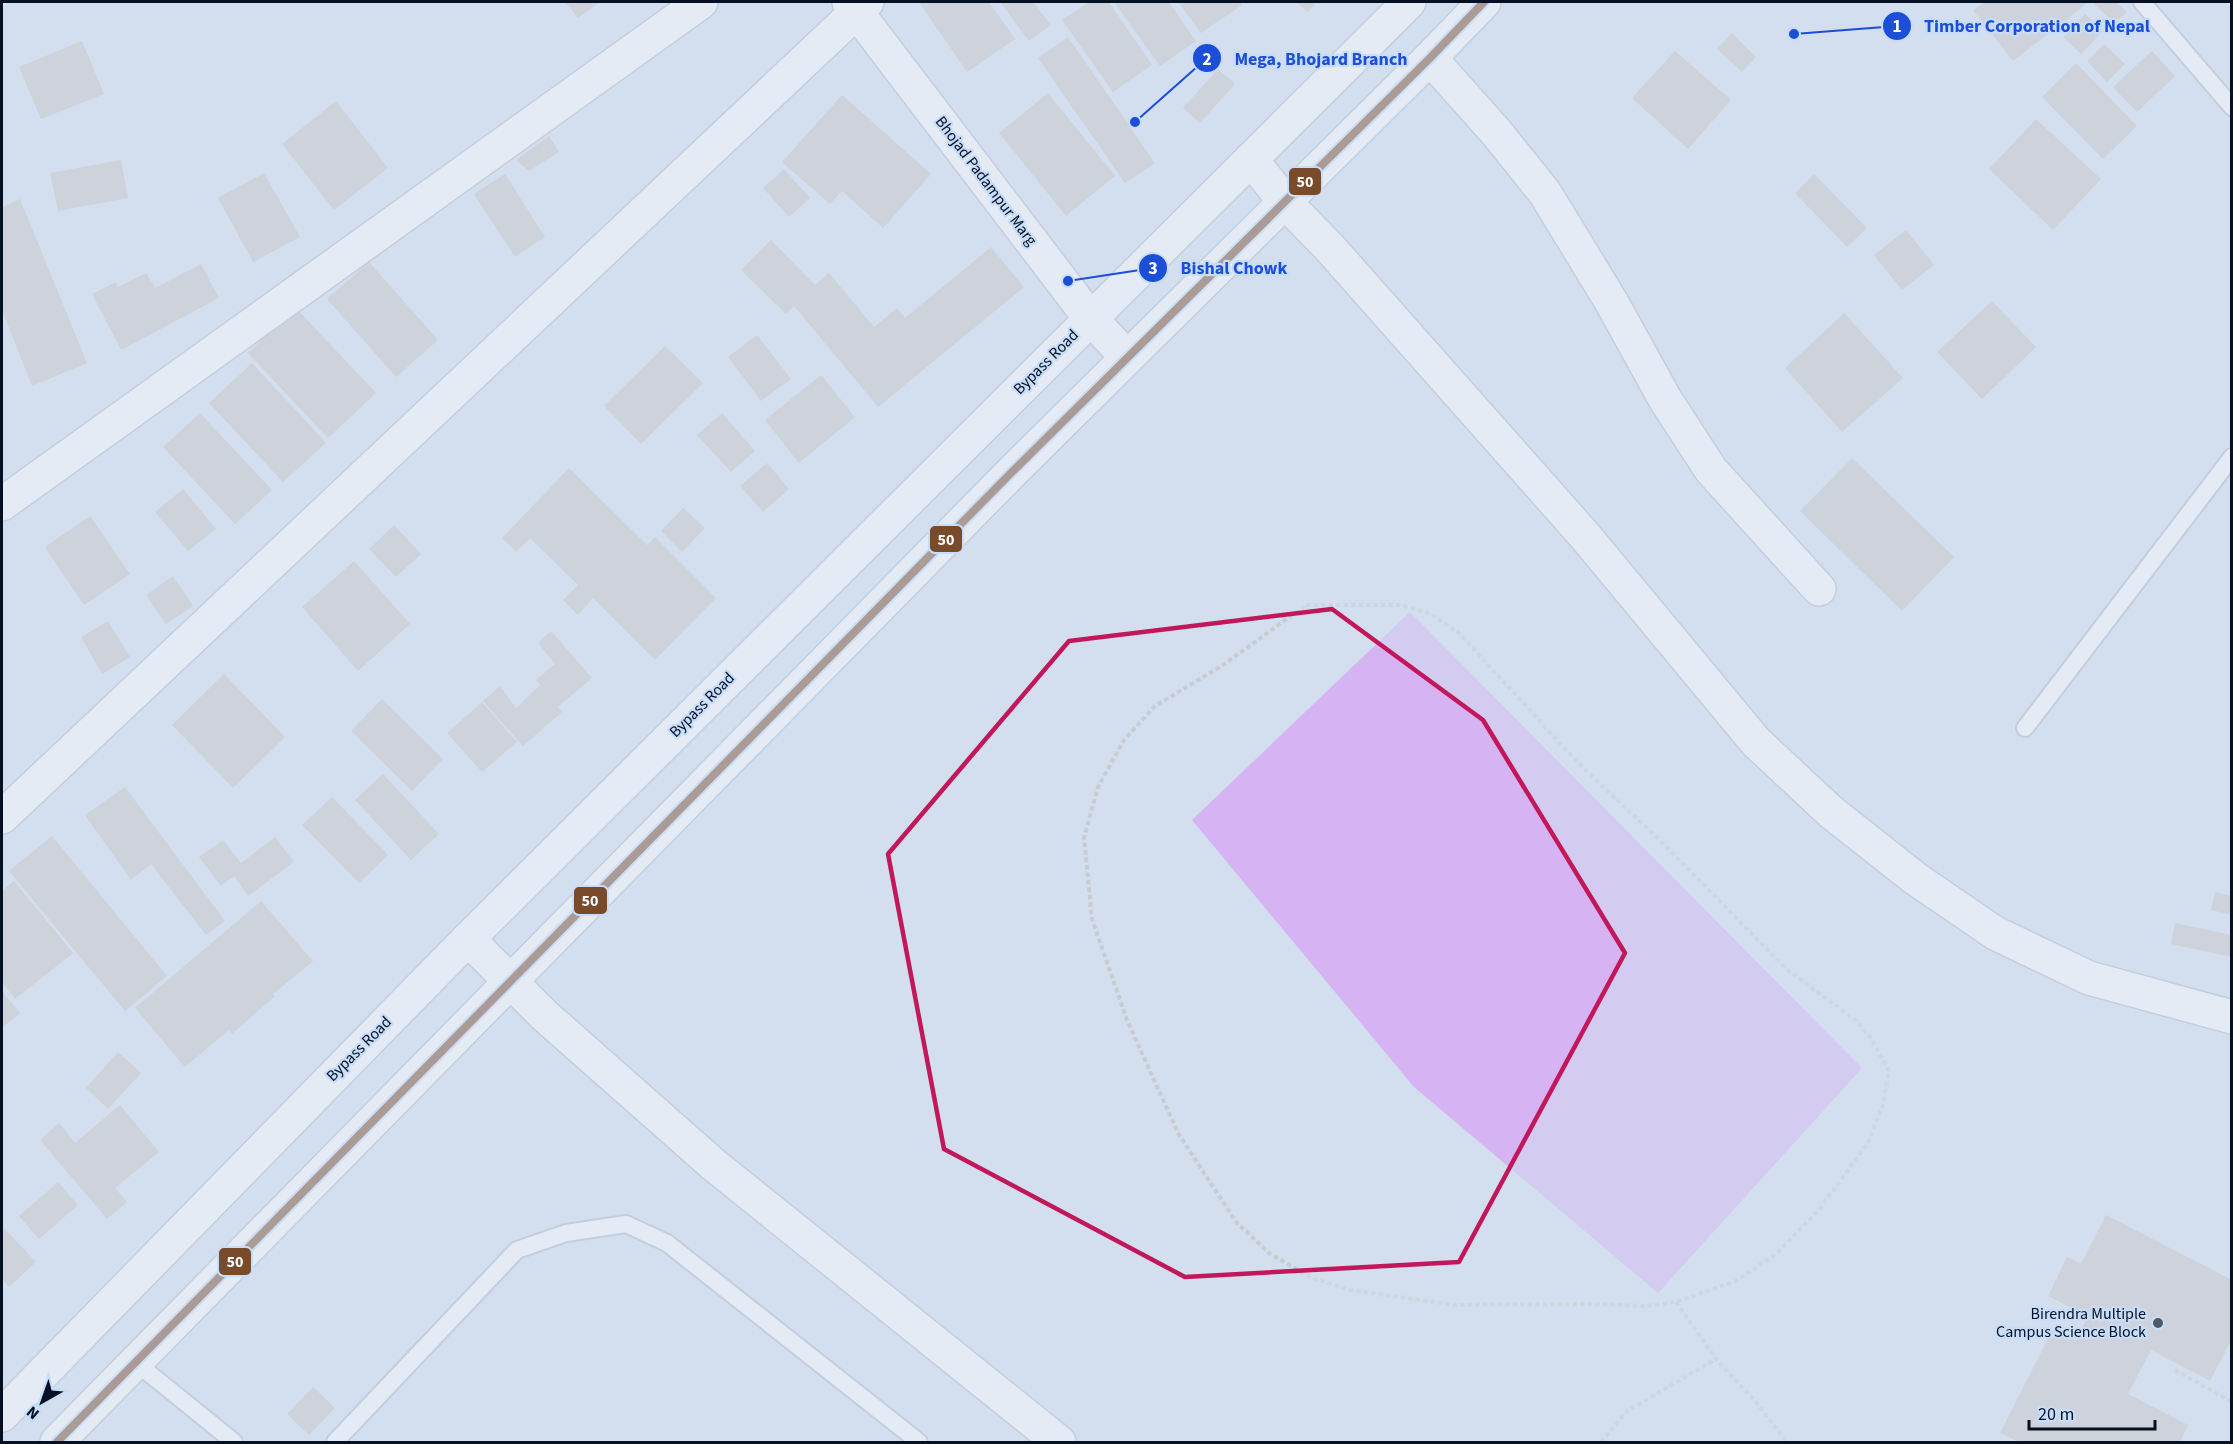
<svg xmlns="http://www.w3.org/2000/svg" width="2233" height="1444" viewBox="0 0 2233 1444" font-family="'Source Sans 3',sans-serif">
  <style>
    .green { fill: #d6b3f2 }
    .building { fill: #c7c5c3 }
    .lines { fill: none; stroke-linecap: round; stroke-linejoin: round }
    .service-casing { stroke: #aebaca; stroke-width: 20 }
    .minor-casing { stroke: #aebaca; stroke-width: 36 }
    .tertiary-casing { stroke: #aebaca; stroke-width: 36 }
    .trunk-casing { stroke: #aebaca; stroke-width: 36 }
    .path { stroke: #c8ccd1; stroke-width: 4; stroke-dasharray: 4.5 3; stroke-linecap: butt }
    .service { stroke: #f8fafc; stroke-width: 16 }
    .minor { stroke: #f8fafc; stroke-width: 33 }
    .tertiary { stroke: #f8fafc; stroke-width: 33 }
    .trunk { stroke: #f8fafc; stroke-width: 33 }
    .bus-1-casing { stroke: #c7ddfa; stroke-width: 12 }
    .bus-1 { stroke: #7a4b2a; stroke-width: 8 }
    .marked { fill: none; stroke: #c2185b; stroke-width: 4.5; stroke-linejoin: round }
    .poi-dot { fill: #4d5969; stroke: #c7ddfa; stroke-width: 2 }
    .labels { text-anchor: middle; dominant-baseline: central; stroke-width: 4.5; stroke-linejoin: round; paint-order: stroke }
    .street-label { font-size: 16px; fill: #051122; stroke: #c7ddfa }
    .poi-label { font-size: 16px; fill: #051122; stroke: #c7ddfa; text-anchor: end }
    .leader { fill: none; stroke: #1d4ed8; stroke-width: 2 }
    .callout-dot { fill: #1d4ed8; stroke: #c7ddfa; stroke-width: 2 }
    .mark-label { font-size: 18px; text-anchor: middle; font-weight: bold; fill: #fff }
    .callout-label { font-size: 18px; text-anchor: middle; font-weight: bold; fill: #1d4ed8; stroke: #c7ddfa; stroke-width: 4.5; stroke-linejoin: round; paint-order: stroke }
    .line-badge { stroke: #c7ddfa; stroke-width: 2 }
    .badge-label { font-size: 16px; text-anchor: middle; font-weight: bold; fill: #fff }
  </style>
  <rect width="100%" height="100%" fill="#d3deee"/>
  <path class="green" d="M1410,612L1862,1068L1658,1293L1414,1087L1192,820Z"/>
  <g class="building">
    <path d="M565,2H600L578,18Z"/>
    <path d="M919,2H989L1015,39L967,72Z"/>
    <path d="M1000,2H1033L1051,25L1029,41Z"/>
    <path d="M1089,2H1109L1152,65L1113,92L1062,20Z"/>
    <path d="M1114,2H1169L1196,41L1160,66Z"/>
    <path d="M1178,2H1239L1242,5L1201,33Z"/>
    <path d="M1296,2H1317L1308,12Z"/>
    <path d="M1985,2H2089L2013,61L1973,10Z"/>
    <path d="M2097,2H2116L2127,12L2114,23L2094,4Z"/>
    <path d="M2085,14L2103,31L2081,54L2063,37Z"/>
    <path d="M1732,33L1756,57L1742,72L1717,49Z"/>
    <path d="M1068,37L1155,163L1125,183L1038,58Z"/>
    <path d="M82,41L104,94L41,119L19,67Z"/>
    <path d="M2104,44L2125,64L2107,82L2087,61Z"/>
    <path d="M1675,51L1731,100L1688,149L1632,98Z"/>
    <path d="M2152,51L2175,76L2137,112L2113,87Z"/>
    <path d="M2076,63L2137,126L2103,159L2042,97Z"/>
    <path d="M1218,69L1235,84L1200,123L1183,108Z"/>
    <path d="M1048,93L1115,176L1066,216L999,133Z"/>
    <path d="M842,95L931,174L883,228L842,191L830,204L782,162Z"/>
    <path d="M336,101L388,168L334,210L282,144Z"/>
    <path d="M2036,119L2101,179L2053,230L1989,169Z"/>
    <path d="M549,136L559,152L529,171L516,160Z"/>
    <path d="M121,160L128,198L58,211L50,173Z"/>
    <path d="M784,169L810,198L789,217L763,188Z"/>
    <path d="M264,173L300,237L253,262L218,198Z"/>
    <path d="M505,174L545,237L515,257L474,194Z"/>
    <path d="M1814,174L1867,228L1847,247L1795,193Z"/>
    <path d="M20,199L87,363L32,386L2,310V207Z"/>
    <path d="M1906,230L1934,265L1902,290L1874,255Z"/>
    <path d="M771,240L815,285L829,273L874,327L897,308L905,318L991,247L1024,287L878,407L794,306L786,314L741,270Z"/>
    <path d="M369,262L438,340L396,377L327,299Z"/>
    <path d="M201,264L219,298L121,350L92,294L116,282L118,287L146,273L155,288Z"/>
    <path d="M1992,301L2036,347L1982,399L1937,352Z"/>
    <path d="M296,308L376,393L328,438L248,353Z"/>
    <path d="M1844,313L1903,378L1842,432L1785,368Z"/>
    <path d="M757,335L791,379L761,401L728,357Z"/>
    <path d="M665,346L703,383L641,444L604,406Z"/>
    <path d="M252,363L326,443L283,482L209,403Z"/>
    <path d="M821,375L855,417L799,463L765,420Z"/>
    <path d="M200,413L272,490L235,524L163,447Z"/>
    <path d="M722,413L755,451L731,472L697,435Z"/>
    <path d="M1852,458L1954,557L1902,611L1800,511Z"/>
    <path d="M767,463L789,489L763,512L740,486Z"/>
    <path d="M569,468L647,545L655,537L716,598L655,660L593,598L578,615L563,600L578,585L530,538L516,552L502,538Z"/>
    <path d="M183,489L216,529L188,551L155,512Z"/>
    <path d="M683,508L705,528L682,552L661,531Z"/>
    <path d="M90,516L130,574L84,605L45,547Z"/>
    <path d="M394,525L421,554L396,577L369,549Z"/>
    <path d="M354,561L410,624L358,671L302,607Z"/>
    <path d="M173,576L193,606L166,624L146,595Z"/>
    <path d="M108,621L130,657L102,674L81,637Z"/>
    <path d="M551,631L592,678L558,707L562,712L523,746L483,701L500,686L516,708L540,685L536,680L555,664L538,643Z"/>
    <path d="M224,674L285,737L233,788L172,725Z"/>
    <path d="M382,699L443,759L412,791L351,731Z"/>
    <path d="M482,702L517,742L482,772L447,733Z"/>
    <path d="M383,774L439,834L411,860L355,800Z"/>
    <path d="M125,787L225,921L206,935L151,864L131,880L85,815Z"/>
    <path d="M332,797L388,855L359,883L302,825Z"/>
    <path d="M52,836L167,976L125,1011L9,871Z"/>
    <path d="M275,837L294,862L248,896L234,876L221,886L199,857L223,840L241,863Z"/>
    <path d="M14,881L73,953L15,999L2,982V891Z"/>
    <path d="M2215,892L2232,896V915L2211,910Z"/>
    <path d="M261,901L313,961L273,994L275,996L232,1034L229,1030L185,1067L135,1008Z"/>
    <path d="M2175,923L2232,935V957L2171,944Z"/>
    <path d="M2,991L20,1013L2,1028Z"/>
    <path d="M118,1052L141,1073L108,1109L86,1088Z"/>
    <path d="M120,1105L159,1152L115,1188L127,1202L107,1219L40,1140L59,1123L75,1143Z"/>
    <path d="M58,1182L78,1205L39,1239L19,1216Z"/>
    <path d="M2106,1215L2232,1280V1339L2210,1381L2151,1350L2128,1394L2188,1425L2180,1442H2019L2000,1433L2053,1329L2076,1341L2088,1316L2048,1296L2067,1257L2081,1264Z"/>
    <path d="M2,1226L36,1262L9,1287L2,1279Z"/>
    <path d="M313,1387L335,1408L309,1435L287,1414Z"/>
  </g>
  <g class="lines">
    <defs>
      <g id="service">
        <path d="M2142,2L2232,107"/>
        <path d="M2025,728L2232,457"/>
        <path d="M135,1362L234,1442"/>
        <path d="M335,1442L517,1250L566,1233L626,1224L667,1243L919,1442"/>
      </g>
      <g id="minor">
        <path d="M1430,58L1496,132L1545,193L1612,303L1665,399L1711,470L1819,589"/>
        <path d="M2,504L701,2"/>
        <path d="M2,817L867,2"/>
        <path d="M468,939L544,1015L714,1165L1059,1442"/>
      </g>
      <g id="tertiary">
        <path d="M849,2L1090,318L1127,357"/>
        <path d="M1251,159L1284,201L1329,247L1585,536L1756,742L1831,812L1916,879L1995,933L2089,978L2232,1017"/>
      </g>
      <g id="trunk">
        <path d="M2,1415L468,939L1409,2"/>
        <path d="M57,1442L1010,474L1430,58L1484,2"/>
      </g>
    </defs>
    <use href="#service" class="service-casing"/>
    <use href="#minor" class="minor-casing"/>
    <use href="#tertiary" class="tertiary-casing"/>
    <use href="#trunk" class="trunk-casing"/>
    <g class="path">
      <path d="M1306,605H1400L1429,613L1459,633L1580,765L1663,843L1785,968L1854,1019L1869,1035L1889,1071L1883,1104L1868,1143L1818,1211L1776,1254L1736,1281L1676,1302L1647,1306L1590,1304L1455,1305L1350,1290L1312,1278L1269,1253L1236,1222L1178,1133L1127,1020L1092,919L1084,838L1098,787L1124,740L1155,706L1223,665Z"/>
      <path d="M1676,1302L1716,1359L1756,1402L1787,1442"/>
      <path d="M2175,1370L2232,1402"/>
      <path d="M1601,1442L1627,1411L1716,1359"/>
    </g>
    <use href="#service" class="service"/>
    <use href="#minor" class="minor"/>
    <use href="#tertiary" class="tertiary"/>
    <use href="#trunk" class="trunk"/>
    <defs>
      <path id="bus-1" d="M57,1442L1010,474L1430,58L1484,2"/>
    </defs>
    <use href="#bus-1" class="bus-1-casing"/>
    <use href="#bus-1" class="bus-1"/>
  </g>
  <path d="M0 0H2233V1444H0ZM1332,609L1483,720L1625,953L1459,1262L1185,1277L944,1149L888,854L1069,641Z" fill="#d3deee" fill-opacity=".55" fill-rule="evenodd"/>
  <path class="marked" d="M1332,609L1483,720L1625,953L1459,1262L1185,1277L944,1149L888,854L1069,641Z"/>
  <circle class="poi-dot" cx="2158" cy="1323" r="6"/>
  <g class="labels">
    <g class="street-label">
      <text transform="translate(986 181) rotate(53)">Bhojad Padampur Marg</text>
      <text transform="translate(1046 362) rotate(-45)">Bypass Road</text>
      <text transform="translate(702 705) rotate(-45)">Bypass Road</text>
      <text transform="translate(359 1049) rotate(-45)">Bypass Road</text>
    </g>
    <g class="poi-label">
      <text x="2146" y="1314">Birendra Multiple<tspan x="2146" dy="18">Campus Science Block</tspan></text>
    </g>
  </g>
  <path class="leader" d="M1794 34L1897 26M1135 122L1207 58M1068 281L1153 268"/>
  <g class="callout-dot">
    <circle cx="1794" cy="34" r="6"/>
    <circle cx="1135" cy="122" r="6"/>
    <circle cx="1068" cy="281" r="6"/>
    <circle cx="1897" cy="26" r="15"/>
    <circle cx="1207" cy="58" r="15"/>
    <circle cx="1153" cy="268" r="15"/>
  </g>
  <g class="mark-label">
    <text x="1897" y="32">1</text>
    <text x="1207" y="65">2</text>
    <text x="1153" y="274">3</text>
  </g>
  <g class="callout-label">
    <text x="2037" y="32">Timber Corporation of Nepal</text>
    <text x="1321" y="65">Mega, Bhojard Branch</text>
    <text x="1234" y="274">Bishal Chowk</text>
  </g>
  <g class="line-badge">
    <rect x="1288" y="167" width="34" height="29" rx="6" fill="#7a4b2a"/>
    <rect x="929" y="525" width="34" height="28" rx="6" fill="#7a4b2a"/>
    <rect x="573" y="886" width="35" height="29" rx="6" fill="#7a4b2a"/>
    <rect x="218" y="1247" width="34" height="29" rx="6" fill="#7a4b2a"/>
  </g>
  <g class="badge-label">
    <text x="1305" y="187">50</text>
    <text x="946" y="545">50</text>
    <text x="590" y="906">50</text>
    <text x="235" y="1267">50</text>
  </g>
  <rect width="2233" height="1444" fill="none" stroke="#051122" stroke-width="6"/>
  <g transform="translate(42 1402) rotate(220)" stroke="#c7ddfa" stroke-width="4.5" paint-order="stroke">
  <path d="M0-4.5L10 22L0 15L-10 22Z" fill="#051122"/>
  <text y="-9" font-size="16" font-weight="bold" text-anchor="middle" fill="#051122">N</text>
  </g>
  <path d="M2029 1420v9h126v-9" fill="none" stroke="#051122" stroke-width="3"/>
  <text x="2038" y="1420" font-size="18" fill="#051122" stroke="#c7ddfa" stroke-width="4.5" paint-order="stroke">20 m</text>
</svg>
